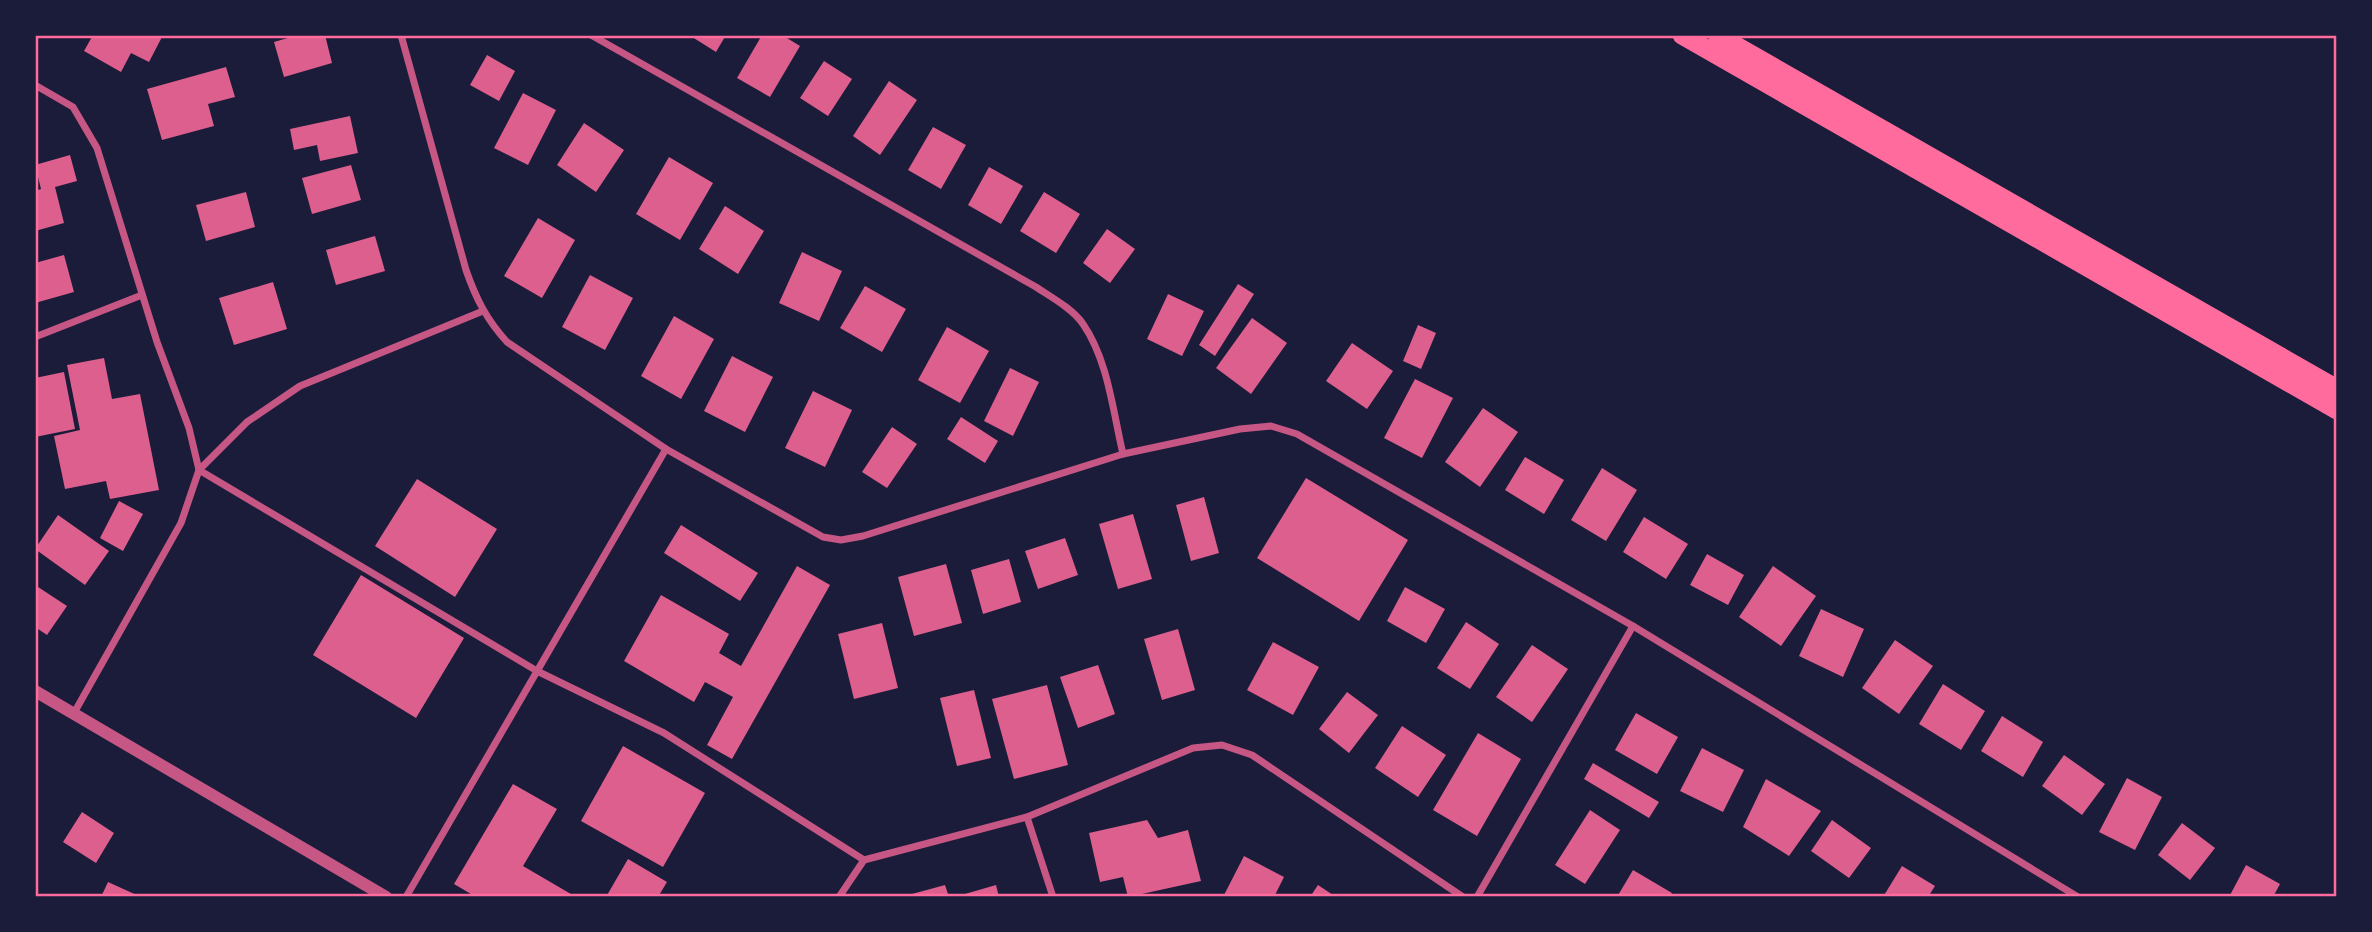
<svg xmlns="http://www.w3.org/2000/svg" width="2372" height="932" viewBox="0 0 2372 932" font-family="'DejaVu Sans',sans-serif">
  <style>
    .building { fill: #dd5f8e }
    .lines { fill: none; stroke-linecap: round; stroke-linejoin: round }
    .minor { stroke: #c65784; stroke-width: 7 }
    .tertiary { stroke: #c65784; stroke-width: 12 }
    .trunk { stroke: #ff6b9d; stroke-width: 19 }
    .neatline { fill: none; stroke: #ff6b9d; stroke-width: 2.5 }
  </style>
  <rect width="100%" height="100%" fill="#1b1b3a"/>
  <g class="building">
    <path d="M93,35H163L149,62L131,53L121,72L84,51Z"/>
    <path d="M298,35H325L332,63L284,77L274,42Z"/>
    <path d="M689,35H726L716,52Z"/>
    <path d="M762,35H782L800,46L770,97L737,78Z"/>
    <path d="M487,55L515,71L499,101L470,85Z"/>
    <path d="M824,61L852,79L828,116L800,98Z"/>
    <path d="M226,67L235,97L208,104L214,126L162,140L147,89Z"/>
    <path d="M889,81L917,100L880,155L853,136Z"/>
    <path d="M523,93L556,110L528,165L494,148Z"/>
    <path d="M350,116L358,153L320,161L317,145L294,150L290,129Z"/>
    <path d="M584,123L624,150L596,192L557,165Z"/>
    <path d="M933,127L966,145L941,189L908,170Z"/>
    <path d="M70,155L77,181L55,187L64,223L35,231V191L41,189L35,165Z"/>
    <path d="M669,157L713,183L680,240L636,214Z"/>
    <path d="M351,165L361,200L312,214L302,178Z"/>
    <path d="M989,167L1023,186L1001,224L968,205Z"/>
    <path d="M246,192L255,227L206,241L196,205Z"/>
    <path d="M1044,192L1080,214L1056,253L1020,231Z"/>
    <path d="M725,206L764,231L738,274L699,249Z"/>
    <path d="M538,218L575,240L542,298L504,276Z"/>
    <path d="M1107,229L1135,249L1110,283L1083,263Z"/>
    <path d="M375,236L385,271L336,285L326,250Z"/>
    <path d="M802,252L842,271L819,321L779,303Z"/>
    <path d="M64,255L74,292L35,303V263Z"/>
    <path d="M590,275L633,298L605,350L562,327Z"/>
    <path d="M273,282L287,329L234,345L219,298Z"/>
    <path d="M1238,284L1254,294L1215,356L1199,345Z"/>
    <path d="M865,286L906,309L882,352L840,328Z"/>
    <path d="M1168,294L1204,311L1182,356L1147,339Z"/>
    <path d="M674,316L714,339L681,399L641,376Z"/>
    <path d="M1252,318L1287,343L1251,394L1216,368Z"/>
    <path d="M1418,325L1436,333L1421,369L1403,361Z"/>
    <path d="M947,327L989,351L960,403L918,380Z"/>
    <path d="M1352,343L1393,371L1367,409L1326,381Z"/>
    <path d="M732,356L773,377L745,432L704,411Z"/>
    <path d="M104,358L112,399L140,394L159,490L110,499L106,481L65,489L54,436L80,430L67,365Z"/>
    <path d="M1010,368L1039,382L1013,436L984,421Z"/>
    <path d="M64,372L75,429L35,437V378Z"/>
    <path d="M1415,379L1453,398L1422,458L1384,438Z"/>
    <path d="M813,391L852,410L825,467L785,448Z"/>
    <path d="M1483,408L1518,432L1480,487L1445,462Z"/>
    <path d="M961,417L998,441L985,463L947,439Z"/>
    <path d="M892,427L917,444L887,488L862,472Z"/>
    <path d="M1525,457L1564,480L1544,514L1505,490Z"/>
    <path d="M1602,468L1637,490L1606,541L1571,520Z"/>
    <path d="M1306,478L1408,540L1359,621L1257,558Z"/>
    <path d="M417,479L497,529L455,597L375,546Z"/>
    <path d="M1204,497L1219,553L1191,561L1176,505Z"/>
    <path d="M119,501L143,514L123,551L100,538Z"/>
    <path d="M1133,514L1152,579L1118,589L1099,524Z"/>
    <path d="M58,515L109,551L85,585L35,549Z"/>
    <path d="M1644,517L1688,544L1666,579L1623,552Z"/>
    <path d="M681,525L758,573L740,601L664,553Z"/>
    <path d="M1065,538L1078,575L1038,589L1025,551Z"/>
    <path d="M1707,554L1744,575L1728,605L1690,585Z"/>
    <path d="M1009,559L1021,602L983,614L971,570Z"/>
    <path d="M946,564L962,623L914,636L898,577Z"/>
    <path d="M797,566L830,585L732,759L707,745L733,697L705,682L694,702L624,661L661,595L729,634L719,653L741,666Z"/>
    <path d="M1773,566L1816,596L1781,646L1739,617Z"/>
    <path d="M361,575L464,638L416,718L313,655Z"/>
    <path d="M35,585L67,606L47,635L35,627Z"/>
    <path d="M1405,587L1445,609L1426,643L1387,621Z"/>
    <path d="M1821,609L1864,629L1843,677L1799,656Z"/>
    <path d="M1466,622L1499,644L1470,689L1437,668Z"/>
    <path d="M882,623L898,688L854,699L838,634Z"/>
    <path d="M1178,629L1195,690L1162,700L1144,639Z"/>
    <path d="M1895,640L1933,666L1899,714L1862,688Z"/>
    <path d="M1273,642L1319,667L1293,715L1247,690Z"/>
    <path d="M1532,645L1568,669L1532,722L1496,697Z"/>
    <path d="M1098,665L1115,714L1078,728L1060,677Z"/>
    <path d="M1943,684L1985,711L1961,750L1919,724Z"/>
    <path d="M1047,685L1068,765L1014,779L992,699Z"/>
    <path d="M974,690L991,758L957,766L940,698Z"/>
    <path d="M1347,692L1378,715L1349,753L1319,729Z"/>
    <path d="M1636,713L1678,737L1657,774L1615,750Z"/>
    <path d="M2002,716L2043,742L2023,777L1981,751Z"/>
    <path d="M1402,726L1446,755L1418,797L1375,768Z"/>
    <path d="M1478,733L1521,759L1477,836L1433,810Z"/>
    <path d="M623,746L705,793L663,867L581,821Z"/>
    <path d="M1702,748L1744,770L1723,812L1680,791Z"/>
    <path d="M2064,755L2105,784L2082,815L2042,786Z"/>
    <path d="M1593,763L1659,802L1649,818L1584,779Z"/>
    <path d="M2127,778L2162,797L2135,850L2099,832Z"/>
    <path d="M1766,779L1821,811L1789,856L1743,827Z"/>
    <path d="M513,784L557,809L523,866L576,897H476L454,884Z"/>
    <path d="M1590,810L1620,830L1585,884L1555,865Z"/>
    <path d="M82,812L114,833L96,863L63,842Z"/>
    <path d="M1147,820L1158,838L1188,830L1201,881L1128,897L1123,877L1100,882L1089,833Z"/>
    <path d="M1832,820L1871,848L1849,878L1811,851Z"/>
    <path d="M2182,823L2215,848L2190,880L2158,855Z"/>
    <path d="M1244,856L1284,877L1274,897H1223Z"/>
    <path d="M628,859L667,882L658,897H606Z"/>
    <path d="M2246,865L2280,884L2273,897H2229Z"/>
    <path d="M1902,866L1935,886L1928,897H1883Z"/>
    <path d="M1633,870L1672,893L1669,897H1617Z"/>
    <path d="M108,882L141,897H101Z"/>
    <path d="M945,885L949,897H913L912,894Z"/>
    <path d="M996,885L999,897H958V896Z"/>
    <path d="M1318,885L1336,897H1310Z"/>
  </g>
  <g class="lines">
    <g class="minor">
      <path d="M401,35L466,270C476,299 487,320 507,342L666,449L823,537L841,540L863,536L1123,454L1240,429L1271,426L1297,434L1633,626L2078,897"/>
      <path d="M591,35L1036,287C1051,297 1073,309 1083,324C1108,360 1113,412 1123,454"/>
      <path d="M35,85L73,107L97,148L157,342L189,428L199,470L181,523L74,713"/>
      <path d="M483,311L300,386L247,422L199,470L537,671L664,733L864,860"/>
      <path d="M35,337L142,295"/>
      <path d="M1027,817L1053,897"/>
      <path d="M406,897L666,449"/>
      <path d="M839,897L864,860L1027,817L1193,748L1222,745L1252,755L1463,897"/>
      <path d="M1477,897L1633,626"/>
    </g>
    <path class="tertiary" d="M35,691L386,897"/>
    <g class="trunk">
      <path d="M1682,35L2337,410"/>
      <path d="M1717,35L2337,389"/>
    </g>
  </g>
  <rect width="2372" height="932" fill="none" stroke="#1b1b3a" stroke-width="74"/>
  <rect x="37" y="37" width="2298" height="858" class="neatline"/>
</svg>
